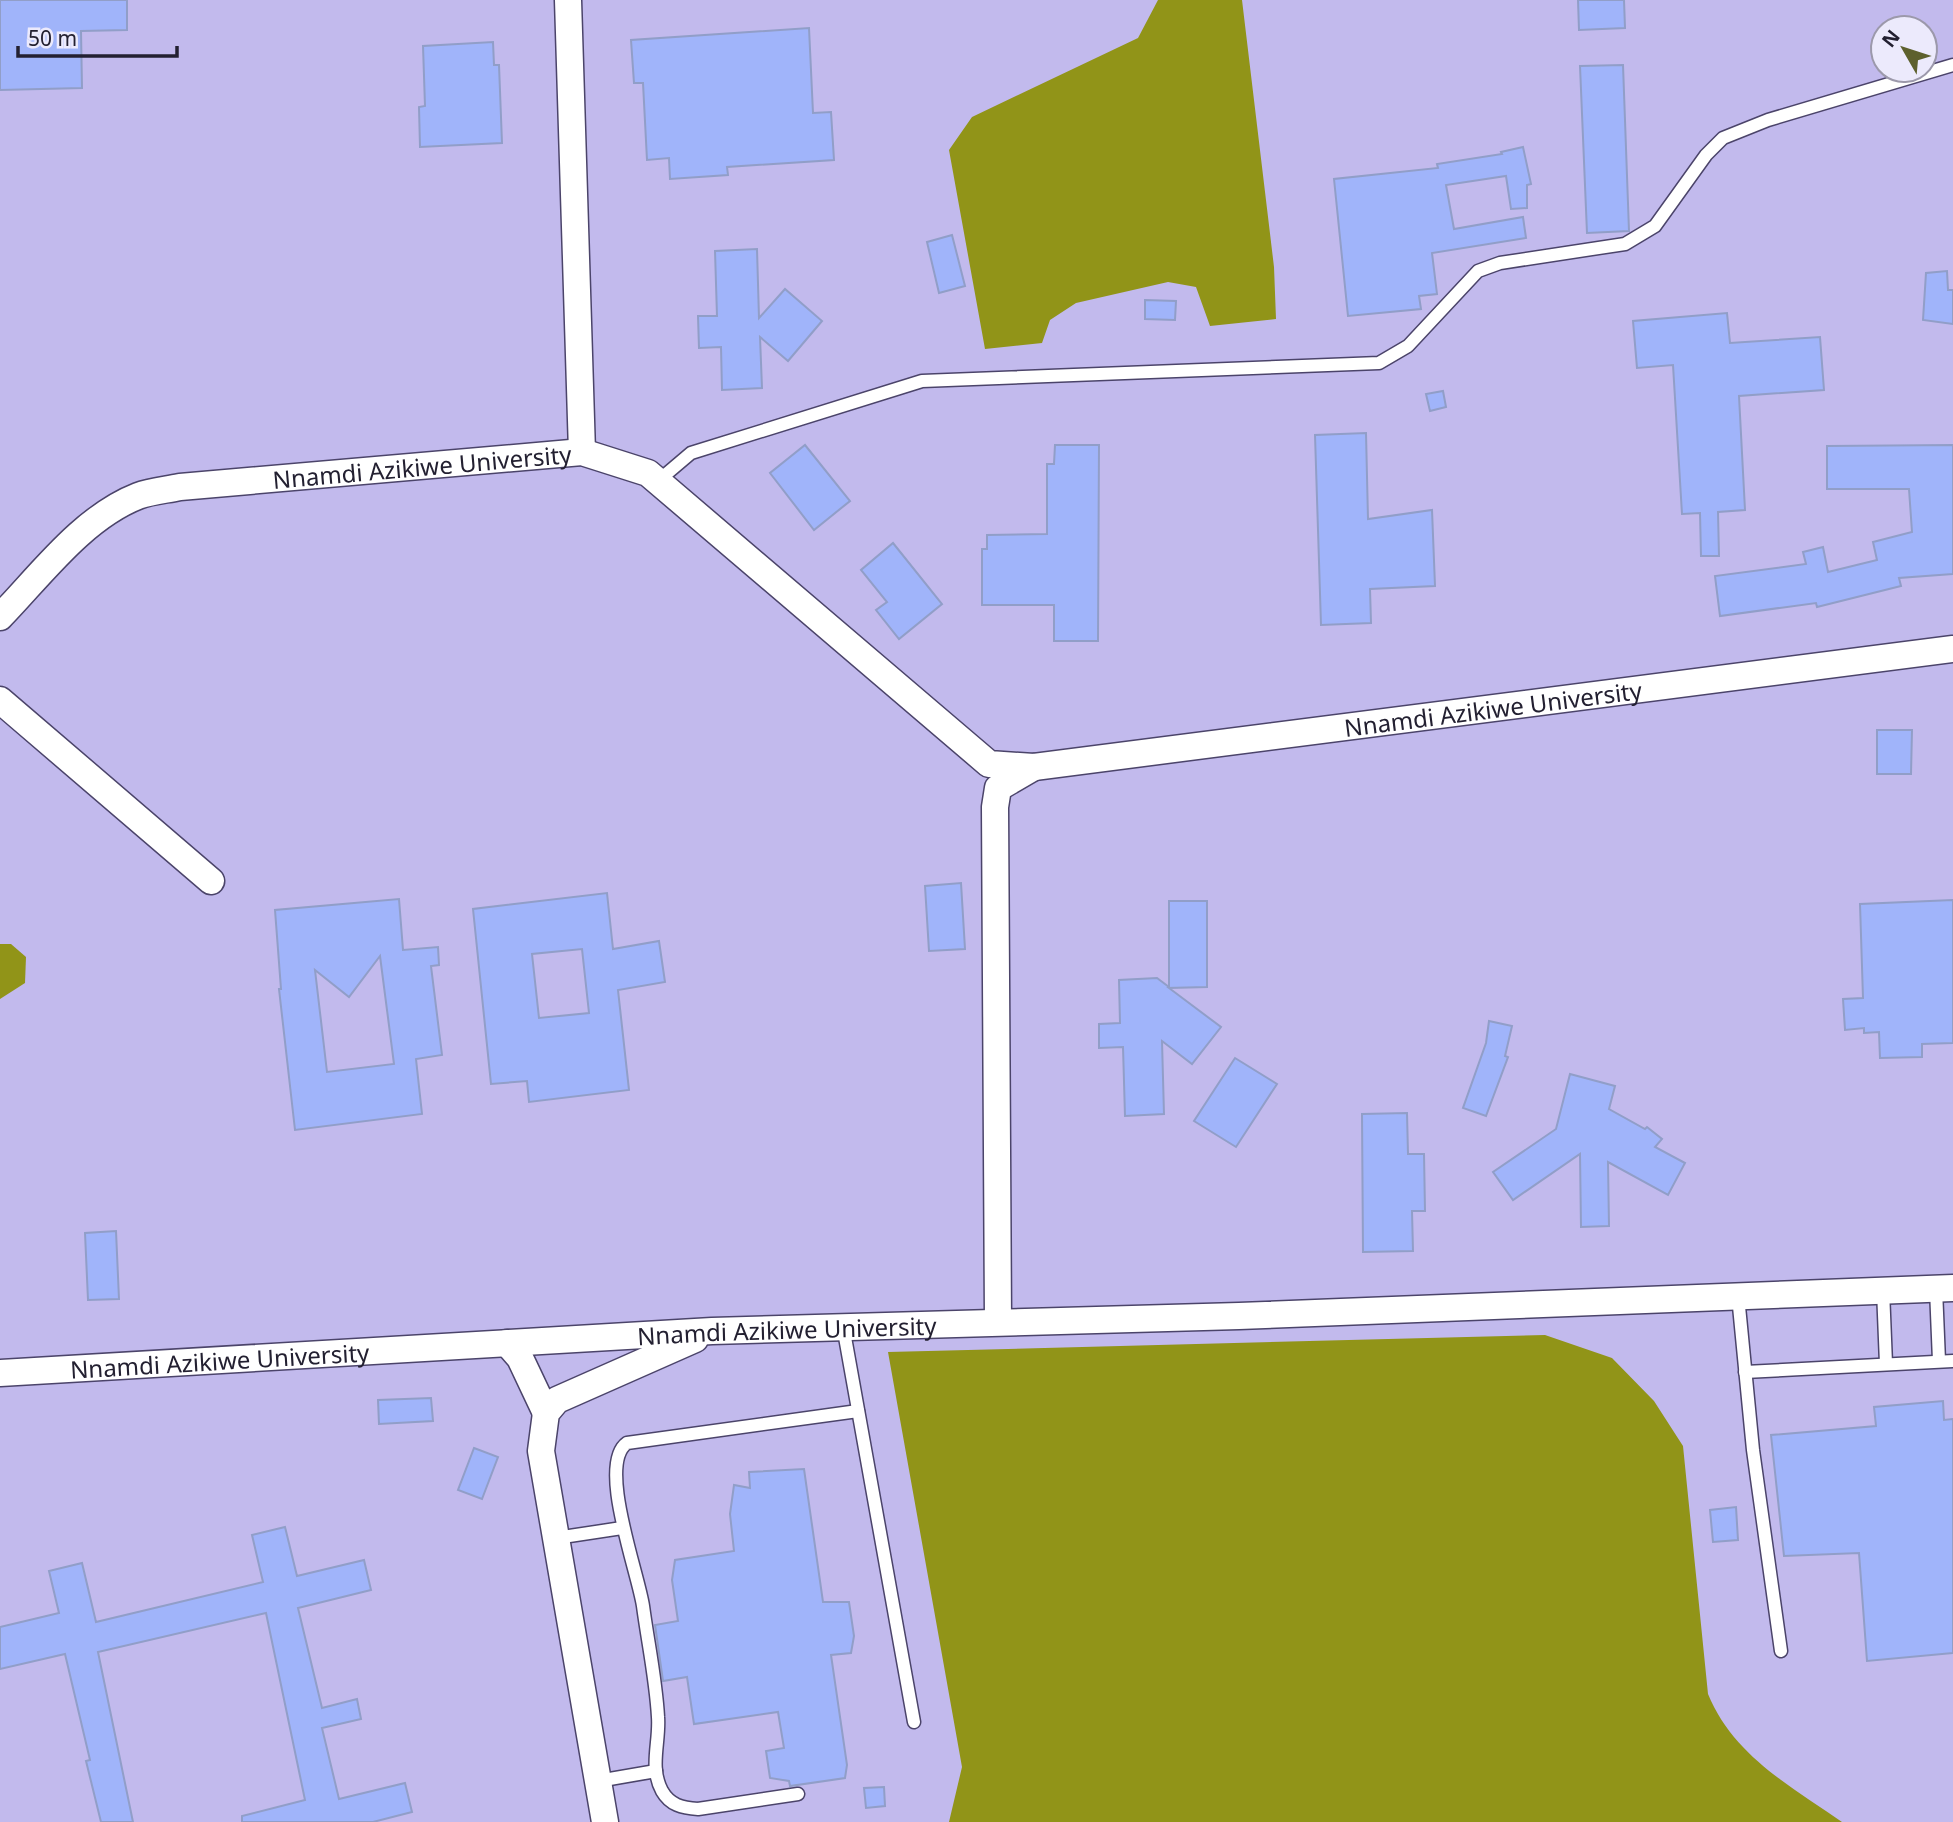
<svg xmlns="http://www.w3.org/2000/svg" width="1953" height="1822" viewBox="0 0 1953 1822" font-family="'Noto Sans',sans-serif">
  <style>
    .built { fill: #c2baed; fill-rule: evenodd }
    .forest { fill: #919418 }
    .building { fill: #a0b4fa; stroke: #919ec8; stroke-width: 2; fill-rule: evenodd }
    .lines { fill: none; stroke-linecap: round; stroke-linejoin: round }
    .service-casing { stroke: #4b446a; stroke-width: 15 }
    .minor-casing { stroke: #4b446a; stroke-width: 29 }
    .service { stroke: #fff; stroke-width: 12 }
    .minor { stroke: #fff; stroke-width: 26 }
    .labels { text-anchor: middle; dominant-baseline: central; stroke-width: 6; stroke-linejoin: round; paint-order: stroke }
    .street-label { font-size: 24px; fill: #232031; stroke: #eceafc }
  </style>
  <rect width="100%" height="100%" fill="#cbc5f2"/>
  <path class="built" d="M0,0H1953V1822H0ZM1883,28H1925V70H1883Z"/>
  <g class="forest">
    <path d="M1158,0H1242L1274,267L1276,319L1210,326L1196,287L1168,282L1076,303L1050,320L1042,343L985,349L949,150L972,117L1138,38Z"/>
    <path d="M0,944H11L26,957L25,983L0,999Z"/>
    <path d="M1545,1335L1612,1358L1654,1401L1683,1446L1708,1694C1733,1755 1790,1786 1842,1822H949L962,1767L888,1352Z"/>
  </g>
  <g class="building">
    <path d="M0,0H127V30L81,31L82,88L0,90Z"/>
    <path d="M1578,0H1624L1625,28L1579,30Z"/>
    <path d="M809,28L813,113L831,112L834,160L727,167L728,175L670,179L669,158L647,160L643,83H634L631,40Z"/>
    <path d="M493,42L494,65H499L502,143L420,147L419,107L425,106L423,46Z"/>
    <path d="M1623,65L1629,231L1587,233L1580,66Z"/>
    <path d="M1523,147L1531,184L1527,185V208L1511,209L1506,176L1446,185L1454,229L1523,217L1526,238L1432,253L1437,294L1419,296L1421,309L1348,316L1334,179L1438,168L1437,164L1502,154L1501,152Z"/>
    <path d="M952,235L965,286L939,293L927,242Z"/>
    <path d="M757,249L759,318L785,289L822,321L788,361L760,337L762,388L722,390L721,347L699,348L698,316H717L715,251Z"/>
    <path d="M1947,271L1948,290H1953V324L1923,320L1926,273Z"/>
    <path d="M1145,300L1176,301L1175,320L1145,319Z"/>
    <path d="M1727,313L1730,343L1820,337L1824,390L1739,396L1745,510L1718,512L1719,556H1701L1700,513L1682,514L1673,365L1637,368L1633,321Z"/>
    <path d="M1443,391L1446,407L1430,411L1426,394Z"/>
    <path d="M1366,433L1368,519L1432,510L1435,586L1370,589L1371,623L1321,625L1315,435Z"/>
    <path d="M805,445L850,501L814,530L770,473Z"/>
    <path d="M1055,445H1099L1098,641H1054V605H982V549H987V535L1047,534V464H1054Z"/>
    <path d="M1953,445V574L1899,578L1901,586L1817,607L1816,603L1720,616L1715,576L1806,564L1803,552L1823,547L1828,572L1877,560L1873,542L1912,532L1909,489H1827V446Z"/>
    <path d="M893,543L942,604L899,639L876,610L887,602L861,570Z"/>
    <path d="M1877,730H1912L1911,774H1877Z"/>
    <path d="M961,883L965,949L929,951L925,886Z"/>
    <path d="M607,893L613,949L659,941L665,982L618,990L629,1090L529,1102L527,1081L491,1084L473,909ZM582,949L589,1013L539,1018L532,954Z"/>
    <path d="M399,899L403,950L438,947L439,965L431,966L442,1055L416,1059L422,1114L295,1130L279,989H281L275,910ZM380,956L394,1064L327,1072L315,970L349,997Z"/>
    <path d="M1953,900V1043L1922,1044V1057L1880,1058L1879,1032L1864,1033V1028L1845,1030L1843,999L1863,998L1860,904Z"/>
    <path d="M1169,901H1207V987L1169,988L1221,1027L1192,1064L1162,1041L1164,1114L1125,1116L1123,1047L1099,1048V1024L1120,1023L1119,980L1157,978L1169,987Z"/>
    <path d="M1489,1021L1512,1026L1505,1056L1508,1057L1486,1116L1463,1108L1486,1043Z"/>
    <path d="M1235,1058L1277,1084L1236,1147L1194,1121Z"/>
    <path d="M1570,1074L1615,1086L1609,1109L1645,1129L1647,1127L1662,1139L1655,1147L1685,1163L1668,1195L1608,1162L1609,1226L1581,1227L1580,1154L1513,1200L1493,1172L1556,1129Z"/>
    <path d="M1407,1113L1408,1154H1424L1425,1211H1412L1413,1251L1363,1252L1362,1114Z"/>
    <path d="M116,1231L119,1299L88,1300L85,1233Z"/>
    <path d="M431,1398L433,1421L379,1424L378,1400Z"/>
    <path d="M1943,1401L1944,1420L1953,1419V1653L1867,1661L1859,1553L1784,1556L1771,1435L1876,1426L1874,1407Z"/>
    <path d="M474,1448L498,1457L482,1499L458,1490Z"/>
    <path d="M804,1469L823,1602H849L854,1636L851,1653L831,1655L847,1765L845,1778L790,1786L789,1781L770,1778L766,1751L784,1748L778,1712L694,1724L687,1677L663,1681L655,1625L678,1621L672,1580L675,1560L734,1551L730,1514L734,1485L750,1488L749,1472Z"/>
    <path d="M1736,1507L1738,1540L1713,1542L1710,1510Z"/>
    <path d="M285,1527L297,1576L364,1560L371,1590L298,1608L322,1708L357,1699L361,1719L322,1728L339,1799L405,1783L412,1812L373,1822H242V1816L305,1800L266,1613L98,1652L133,1822H101L86,1761L90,1760L65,1654L0,1669V1627L59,1613L49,1571L82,1563L96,1622L263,1582L252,1535Z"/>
    <path d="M884,1787L885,1806L866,1808L864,1788Z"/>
  </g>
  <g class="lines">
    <defs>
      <g id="service">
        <path d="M658,481L691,453L922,381L1379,363L1408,346L1478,271L1500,263L1625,244L1655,226L1706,155L1723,138L1768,120L1953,65"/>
        <path d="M1936,1289L1939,1361"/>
        <path d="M1883,1290L1886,1364"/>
        <path d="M1738,1296L1753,1450L1781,1651"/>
        <path d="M843,1326L914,1722"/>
        <path d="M1745,1372L1953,1361"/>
        <path d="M556,1538L622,1528"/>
        <path d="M598,1781L656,1771"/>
        <path d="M798,1794L698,1809C682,1808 670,1805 662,1791C649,1767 660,1742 658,1717C656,1680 648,1643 643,1606C638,1572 597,1464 627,1443L858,1411"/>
      </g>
      <g id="minor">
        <path d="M568,0L582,452"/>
        <path id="s1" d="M0,617C40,576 82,518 138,496C151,491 166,490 180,487L582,452L648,473L989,764L1034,767L1953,649"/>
        <path d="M0,700L211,881"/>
        <path d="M998,1321L995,807L998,788L1034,767"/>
        <path d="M507,1343L520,1358L546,1413"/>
        <path id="s2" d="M0,1373L712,1331L1239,1316L1953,1288"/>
        <path d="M605,1822L541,1451L546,1413L557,1400L695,1339"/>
      </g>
    </defs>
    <use href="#service" class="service-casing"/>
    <use href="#minor" class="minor-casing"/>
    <use href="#service" class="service"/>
    <use href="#minor" class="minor"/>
  </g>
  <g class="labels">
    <g class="street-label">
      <text stroke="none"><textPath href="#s1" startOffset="471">Nnamdi Azikiwe University</textPath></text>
      <text stroke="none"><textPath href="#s1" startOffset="1657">Nnamdi Azikiwe University</textPath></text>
      <text stroke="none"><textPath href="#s2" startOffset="788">Nnamdi Azikiwe University</textPath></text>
      <text stroke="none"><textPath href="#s2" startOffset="220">Nnamdi Azikiwe University</textPath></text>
    </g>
  </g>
  <g transform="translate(1904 49) rotate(309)"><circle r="33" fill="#eceafc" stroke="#9c99ab" stroke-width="2"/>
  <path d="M0-5L12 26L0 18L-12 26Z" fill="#5d602d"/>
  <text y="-10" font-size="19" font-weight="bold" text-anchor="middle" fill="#232031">N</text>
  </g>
  <path d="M18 46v10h159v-10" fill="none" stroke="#232031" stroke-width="3.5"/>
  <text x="28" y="46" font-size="21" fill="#232031" stroke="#eceafc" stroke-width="5" paint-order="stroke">50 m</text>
</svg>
